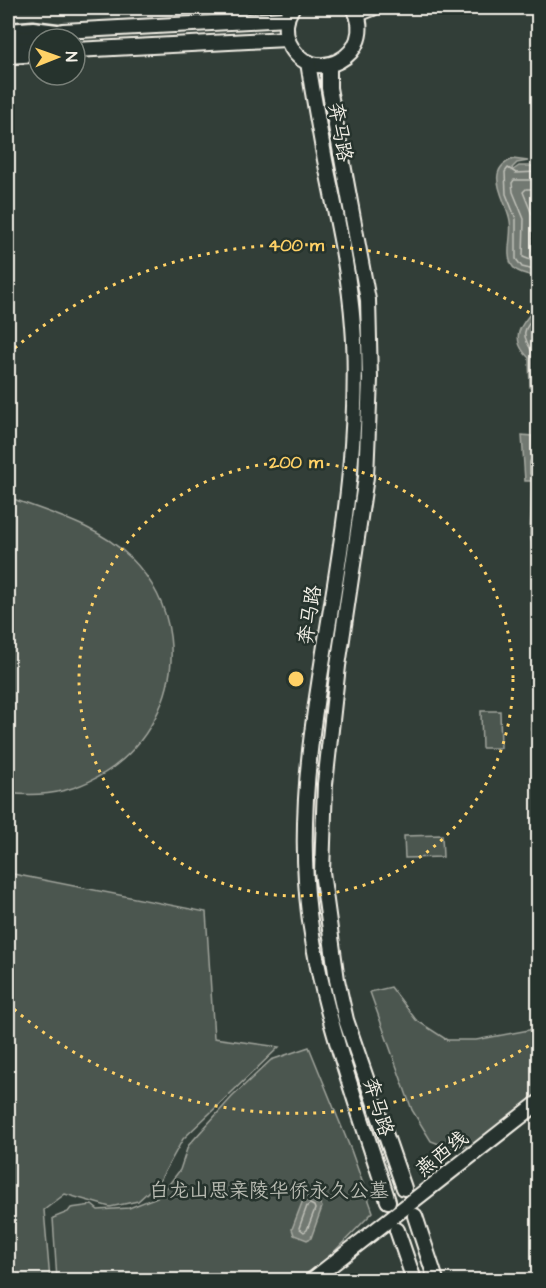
<svg xmlns="http://www.w3.org/2000/svg" width="546" height="1288" viewBox="0 0 546 1288" font-family="'Architects Daughter','LXGW WenKai TC',sans-serif">
  <style>
    .green { fill: #4c564f; stroke: #a0a49c; stroke-width: 1.5 }
    .water { fill: #727972; stroke: #a6a9a1; stroke-width: 1.5 }
    .lines { fill: none; stroke-linecap: round; stroke-linejoin: round }
    .shore { stroke: #c0c1b9; stroke-width: 1.5 }
    .minor-casing { stroke: #f4f1e8; stroke-width: 15 }
    .major-casing { stroke: #f4f1e8; stroke-width: 18 }
    .minor { stroke: #26332d; stroke-width: 10 }
    .major { stroke: #26332d; stroke-width: 14 }
    .ring { fill: none; stroke: #ffd166; stroke-width: 3; stroke-dasharray: 3 6 }
    .labels { text-anchor: middle; dominant-baseline: central; stroke-width: 5; stroke-linejoin: round; paint-order: stroke }
    .street-label { font-size: 20px; fill: #f4f1e8; stroke: #26332d }
    .park-label { font-size: 20px; fill: #b9bbb2; stroke: #26332d }
    .centre { fill: #ffd166; stroke: #26332d; stroke-width: 3 }
    .ring-label { font-size: 18px; text-anchor: middle; font-weight: bold; fill: #ffd166; stroke: #26332d; stroke-width: 5; stroke-linejoin: round; paint-order: stroke }
  </style>
  <rect width="100%" height="100%" fill="#323e38"/>
  <filter id="ink" filterUnits="userSpaceOnUse"><feTurbulence type="fractalNoise" baseFrequency=".0167" numOctaves="2"/><feDisplacementMap in="SourceGraphic" scale="12" xChannelSelector="R" yChannelSelector="G"/><feConvolveMatrix kernelMatrix="1 2 1 2 8 2 1 2 1" color-interpolation-filters="sRGB"/></filter>
  <g filter="url(#ink)">
    <g class="green">
      <path d="M8,497C49,513 97,525 130,557C226,653 141,812 8,793Z"/>
      <path d="M481,711H500L501,748H482Z"/>
      <path d="M442,835L443,857L405,858L404,836Z"/>
      <path d="M8,873L206,912L214,1038L279,1047L183,1139L159,1182L138,1201L110,1207L65,1194L44,1210L50,1280H8Z"/>
      <path d="M391,987L416,1020L447,1040H476L529,1030L538,1026V1093L471,1146L447,1147L431,1141L412,1110L370,992Z"/>
      <path d="M309,1047L351,1150L373,1212L325,1261L301,1280H57L53,1218L68,1212L71,1208L92,1205L98,1210L129,1208L160,1196L180,1170L188,1146L232,1097L271,1060Z"/>
    </g>
    <g class="water">
      <path d="M513,159L528,161L517,163L512,168L513,170L519,166H538L534,172L538,171V279C531,273 519,275 513,267C504,255 513,235 510,221C507,200 482,171 513,159Z"/>
      <path d="M538,305V416L536,394L530,387L529,358C507,337 523,322 538,305Z"/>
      <path d="M522,435L532,436L533,456L538,448L537,520L538,568L530,535L532,481H525Z"/>
      <path d="M538,706V755L532,735L531,709Z"/>
      <path d="M308,1197L319,1201L322,1207L311,1238L307,1240L294,1235L292,1229L303,1200Z"/>
    </g>
    <g class="lines">
      <g class="shore">
        <path d="M538,172L516,173L508,168L505,172L506,194L516,219V259L522,267L538,271"/>
        <path d="M538,180H514L512,183L513,192L524,219L523,257L538,263"/>
        <path d="M538,189H526L523,192L533,217L532,251L538,254"/>
        <path d="M538,314C520,331 522,334 534,355C538,361 536,376 536,384L538,387"/>
        <path d="M538,458L531,460L530,462V474L536,477L538,482L536,534L538,543"/>
        <path d="M310,1204L314,1206L315,1209L307,1230L304,1232L299,1228L307,1206Z"/>
      </g>
      <defs>
        <g id="minor">
          <path d="M8,29L33,27L57,30"/>
          <path d="M8,58L39,56"/>
        </g>
        <g id="major">
          <path d="M292,8C285,19 284,31 289,43C311,90 379,55 354,8"/>
          <path d="M358,14L373,8"/>
          <path d="M8,39L35,38L63,31L287,19"/>
          <path d="M8,50L39,49"/>
          <path d="M75,50L287,39"/>
          <path d="M308,62C313,95 319,127 325,160C336,215 349,270 353,326C357,374 354,424 350,471C338,608 297,743 306,881C313,992 355,1096 388,1201"/>
          <path d="M329,65V88L368,300L370,379L366,477L338,666L325,784L322,872L337,980L346,1020L404,1188"/>
          <path d="M415,1216L436,1280"/>
          <path d="M397,1230L414,1280"/>
          <path d="M312,1280L538,1103"/>
        </g>
      </defs>
      <use href="#minor" class="minor-casing"/>
      <use href="#major" class="major-casing"/>
      <use href="#minor" class="minor"/>
      <use href="#major" class="major"/>
    </g>
  </g>
  <g class="ring">
    <circle cx="296" cy="679" r="217"/>
    <path d="M536 1041A434 434 0 0 1 8 1004M8 354A434 434 0 0 1 536 317"/>
  </g>
  <g class="labels">
    <g class="street-label">
      <text transform="translate(340 132) rotate(80)">奔马路</text>
      <text transform="translate(310 615) rotate(-81)">奔马路</text>
      <text transform="translate(378 1107) rotate(73)">奔马路</text>
      <text transform="translate(442 1154) rotate(-38)">燕西线</text>
    </g>
    <g class="park-label">
      <text x="269" y="1191">白龙山思亲陵华侨永久公墓</text>
    </g>
  </g>
  <circle cx="296" cy="679" r="9" class="centre"/>
  <g class="ring-label">
    <text x="296" y="251">400 m</text>
    <text x="296" y="468">200 m</text>
  </g>
  <rect width="546" height="1288" fill="none" stroke="#26332d" stroke-width="30"/>
  <rect x="15" y="15" width="516" height="1258" fill="none" stroke="#f4f1e8" stroke-width="2" filter="url(#ink)"/>
  <g transform="translate(57 57) rotate(89)"><circle r="28" fill="#26332d" stroke="#787f78" stroke-width="1.5"/>
  <path d="M0-4.5L10 22L0 15L-10 22Z" fill="#ffd166"/>
  <text y="-9" font-size="16" font-weight="bold" text-anchor="middle" fill="#f4f1e8">N</text>
  </g>
</svg>
